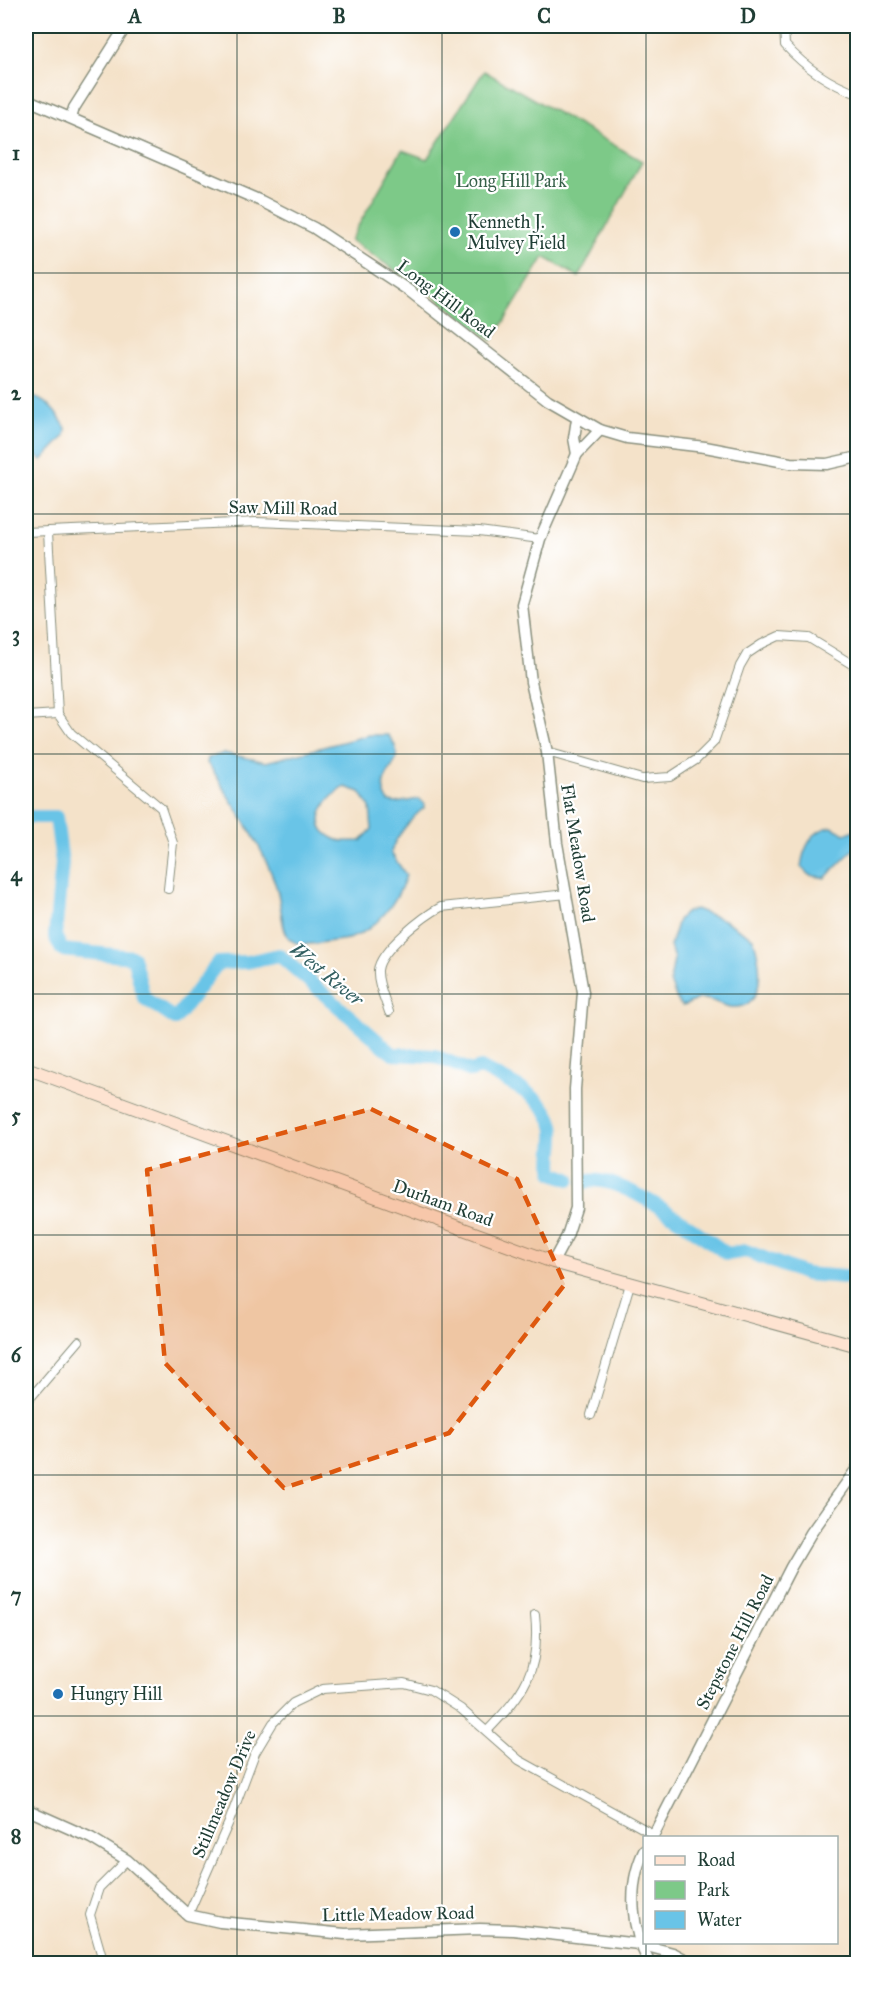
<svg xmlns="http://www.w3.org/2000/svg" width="883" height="1989" viewBox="0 0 883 1989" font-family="'IM FELL Great Primer',serif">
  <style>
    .green { fill: #7dc988; stroke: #4e835e; stroke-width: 1.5 }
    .water { fill: #69c4e7; stroke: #44808e; stroke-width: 1.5; fill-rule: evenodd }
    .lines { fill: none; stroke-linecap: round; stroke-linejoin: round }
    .river { stroke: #69c4e7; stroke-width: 14 }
    .minor-casing { stroke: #8a907e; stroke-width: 10 }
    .tertiary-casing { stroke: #8a907e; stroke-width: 13 }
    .secondary-casing { stroke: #8a907e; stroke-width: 14 }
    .minor { stroke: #fff; stroke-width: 8 }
    .tertiary { stroke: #fff; stroke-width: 10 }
    .secondary { stroke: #fee3d1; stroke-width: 12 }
    .marked { fill: #de580e; fill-opacity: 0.2; stroke: #de580e; stroke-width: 4.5; stroke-dasharray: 12 8; stroke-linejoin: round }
    .grid { fill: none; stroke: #1f3d34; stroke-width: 1.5; stroke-opacity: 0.55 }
    .poi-dot { fill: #1f6fb2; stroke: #fff; stroke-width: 2 }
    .labels { text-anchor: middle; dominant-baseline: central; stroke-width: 4.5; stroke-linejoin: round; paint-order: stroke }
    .park-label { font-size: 18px; fill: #366049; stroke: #fff }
    .poi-label { font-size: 18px; fill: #1f3d34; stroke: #fff; text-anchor: start }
    .street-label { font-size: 18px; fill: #1f3d34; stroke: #fff }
    .water-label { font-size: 20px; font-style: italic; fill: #325f61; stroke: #fff }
    .neatline { fill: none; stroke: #1f3d34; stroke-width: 2 }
    .grid-label { font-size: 20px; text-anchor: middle; font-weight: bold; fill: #1f3d34 }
  </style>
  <rect width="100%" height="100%" fill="#fff"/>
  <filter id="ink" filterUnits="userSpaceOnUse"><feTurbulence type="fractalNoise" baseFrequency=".0167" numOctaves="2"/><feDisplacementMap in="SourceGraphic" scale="12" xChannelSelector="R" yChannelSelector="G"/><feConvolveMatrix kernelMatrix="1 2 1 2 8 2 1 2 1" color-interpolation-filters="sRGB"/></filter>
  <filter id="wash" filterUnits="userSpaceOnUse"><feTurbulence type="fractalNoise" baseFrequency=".008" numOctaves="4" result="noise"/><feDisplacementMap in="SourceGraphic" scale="24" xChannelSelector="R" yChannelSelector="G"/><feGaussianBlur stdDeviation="1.35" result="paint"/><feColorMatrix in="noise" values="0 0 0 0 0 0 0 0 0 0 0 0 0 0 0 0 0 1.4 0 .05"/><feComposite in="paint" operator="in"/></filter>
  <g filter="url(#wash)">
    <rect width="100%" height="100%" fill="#f4e2c9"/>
    <path class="green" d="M484,71L642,161L579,277L544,257L492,341L438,299L350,240L402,150L427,159Z"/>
    <g class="water">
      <path d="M26,395C46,399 55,410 66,428L65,436L42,460L26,451Z"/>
      <path d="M369,735H388C415,767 368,771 389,802L396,803L419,799L424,803V808C413,816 393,840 391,853L406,875C398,901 377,929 351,938C341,941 329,941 319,943C309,944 297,947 289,938C281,930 281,898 276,886C266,856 251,831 234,805C224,791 219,777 207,763L208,758L224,753L266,762ZM345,787L360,792L370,807L372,829L361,841C351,841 341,843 333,838C306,824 327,796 345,787Z"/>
      <path d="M832,827L845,834L857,829V846L825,878L809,875L801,867C803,850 812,828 832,827Z"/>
      <path d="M695,909L724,920L753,938C762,962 767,1010 731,1007C721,1006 709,997 699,999C693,1000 689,1005 682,1006L678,1002L670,982L674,959L670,946L678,920L685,913Z"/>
    </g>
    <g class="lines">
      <g class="river">
        <path d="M26,817H56L62,863L55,936L62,950L133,957L144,998L175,1019L218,963L247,962L279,955L393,1054L435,1056L471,1071L481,1068C508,1083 549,1096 554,1130C555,1145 550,1159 553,1173L569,1179"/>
        <path d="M585,1182C615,1169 702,1235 727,1254L746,1251L805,1274L858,1278"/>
      </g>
    </g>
  </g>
  <g filter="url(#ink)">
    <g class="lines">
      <defs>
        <g id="minor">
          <path d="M784,26L785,45C805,67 829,84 858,94"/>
          <path d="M26,532L257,522L479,531L540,539"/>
          <path d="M48,532L58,714L71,733L161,808L173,843L168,889"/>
          <path d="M26,716L58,714"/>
          <path d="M547,752L642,779L670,777L696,760L714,742L740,666L747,654L762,644L779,636L809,638L858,668"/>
          <path d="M389,1012C385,999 377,983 378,970C380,950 424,916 441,907L567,894"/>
          <path d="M26,1403L79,1341"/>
          <path d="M591,1415L630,1284"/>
          <path d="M487,1731C524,1693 541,1670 535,1615"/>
          <path d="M188,1915L229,1822L255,1753L273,1723L293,1703L322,1689L404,1683L431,1690L461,1709L519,1760L653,1834"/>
          <path d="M104,1964L90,1915L99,1888L127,1860"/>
        </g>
        <g id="tertiary">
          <path d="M26,99L261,201L314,228L408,290L548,400L600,430L627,438L705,447L790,463L827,464L858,457"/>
          <path d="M71,118L74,108L126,26"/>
          <path d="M577,454L574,438L577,419"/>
          <path d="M553,1262L567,1236L576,1208L575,1089L583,992L557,843L547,752L531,682L522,604L540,539L577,454L600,430"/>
          <path d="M26,1809L91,1838L127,1860L188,1915L220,1922L345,1934L480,1929L513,1930L639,1944L673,1953L693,1964"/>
          <path d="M652,1838L791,1567L811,1533L858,1467"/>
          <path d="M644,1851C627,1886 631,1930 650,1964"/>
        </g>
        <path id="secondary" d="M26,1068L553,1262L858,1346"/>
      </defs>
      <use href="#minor" class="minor-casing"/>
      <use href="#tertiary" class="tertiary-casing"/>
      <use href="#secondary" class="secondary-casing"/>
      <use href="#minor" class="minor"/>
      <use href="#tertiary" class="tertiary"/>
      <use href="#secondary" class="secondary"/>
    </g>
  </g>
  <path class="marked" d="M371,1109L517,1179L565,1284L449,1433L284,1488L165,1363L147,1170Z"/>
  <path class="grid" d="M237,26V1964M442,26V1964M646,26V1838M26,273H858M26,514H858M26,754H858M26,994H858M26,1235H858M26,1475H858M26,1716H858M646,1942V1964"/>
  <g class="poi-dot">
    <circle cx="455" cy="232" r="6"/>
    <circle cx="58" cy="1694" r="6"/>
  </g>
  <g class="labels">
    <g class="park-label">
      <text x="511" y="181">Long Hill Park</text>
    </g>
    <g class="poi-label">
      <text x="467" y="222">Kenneth J.<tspan x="467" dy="21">Mulvey Field</tspan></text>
      <text x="70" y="1694">Hungry Hill</text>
    </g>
    <g class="street-label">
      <text transform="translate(446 299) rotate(37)">Long Hill Road</text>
      <text transform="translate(283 508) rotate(1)">Saw Mill Road</text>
      <text transform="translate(578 853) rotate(81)">Flat Meadow Road</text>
      <text transform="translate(443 1203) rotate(20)">Durham Road</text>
      <text transform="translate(735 1642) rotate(-63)">Stepstone Hill Road</text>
      <text transform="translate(224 1794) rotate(-67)">Stillmeadow Drive</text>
      <text transform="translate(398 1914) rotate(-1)">Little Meadow Road</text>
    </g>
    <g class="water-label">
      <text transform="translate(327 974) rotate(39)">West River</text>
    </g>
  </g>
  <rect width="883" height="1989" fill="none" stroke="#fff" stroke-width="66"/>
  <rect x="643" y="1836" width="195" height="108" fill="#ffffff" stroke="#a5b1ae" stroke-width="1.5"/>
  <rect x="655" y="1856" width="30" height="9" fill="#fee3d1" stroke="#a5b1ae" stroke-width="1.5"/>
  <text x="697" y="1866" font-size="18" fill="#1f3d34">Road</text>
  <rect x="655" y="1881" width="30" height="18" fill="#7dc988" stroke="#a5b1ae" stroke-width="1.5"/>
  <text x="697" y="1896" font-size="18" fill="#1f3d34">Park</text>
  <rect x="655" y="1911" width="30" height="18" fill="#69c4e7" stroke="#a5b1ae" stroke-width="1.5"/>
  <text x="697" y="1926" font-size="18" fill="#1f3d34">Water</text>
  <rect x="33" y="33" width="817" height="1923" class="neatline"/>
  <g class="grid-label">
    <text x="135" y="23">A</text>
    <text x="339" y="23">B</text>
    <text x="544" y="23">C</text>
    <text x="748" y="23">D</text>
    <text x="16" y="160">1</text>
    <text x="16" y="400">2</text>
    <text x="16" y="641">3</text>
    <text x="16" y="881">4</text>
    <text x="16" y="1122">5</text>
    <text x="16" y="1362">6</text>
    <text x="16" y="1602">7</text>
    <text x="16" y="1843">8</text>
  </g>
</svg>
